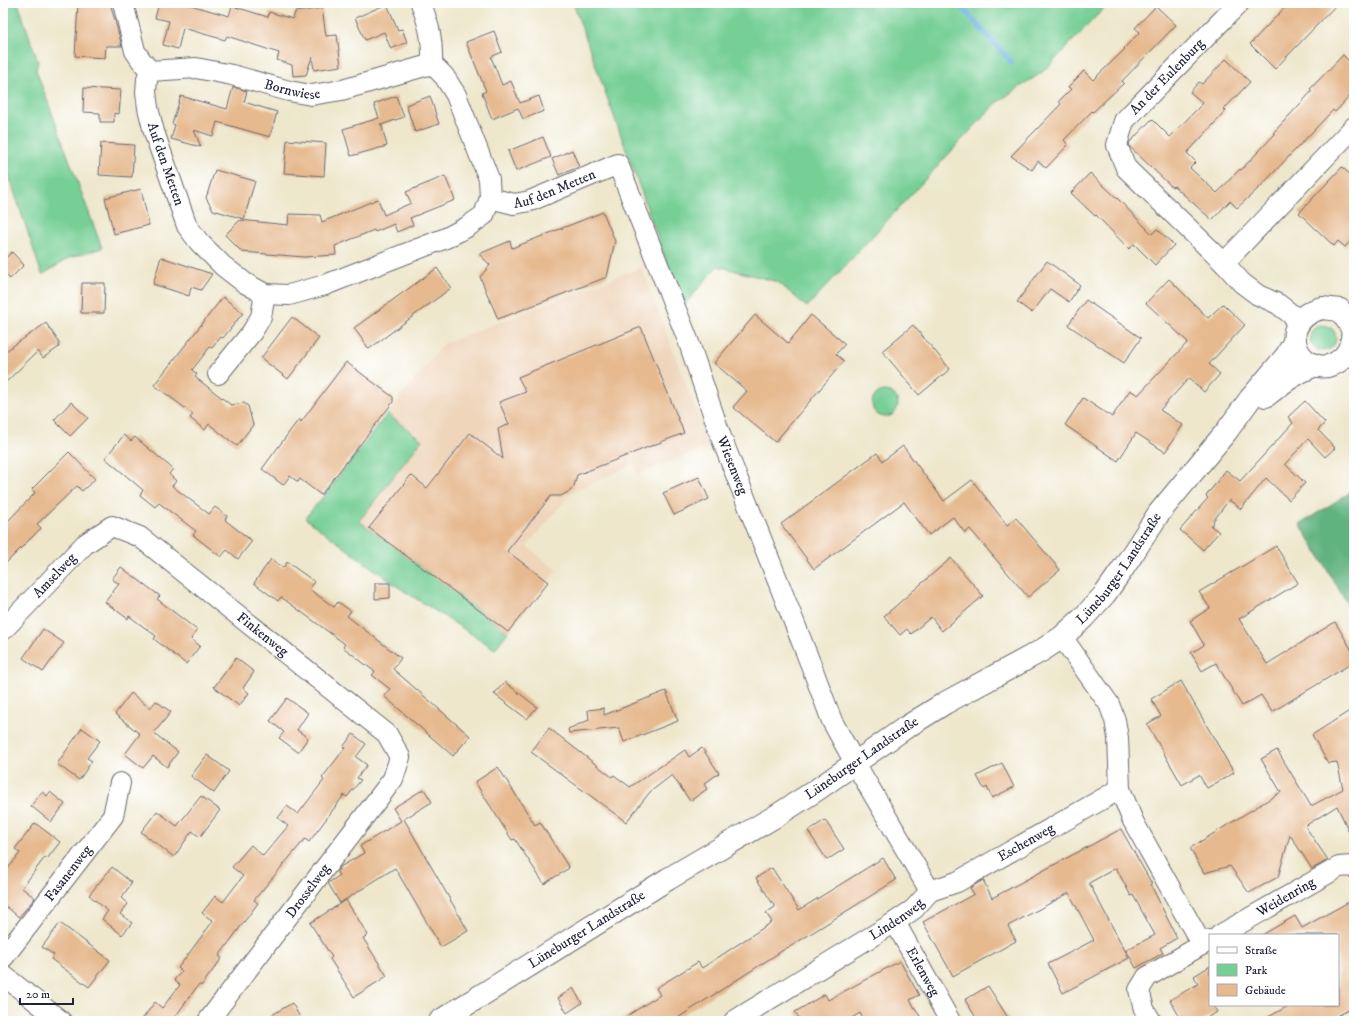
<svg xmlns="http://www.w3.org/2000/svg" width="1357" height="1024" viewBox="0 0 1357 1024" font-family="'IM FELL DW Pica',serif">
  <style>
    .built { fill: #efd6bb }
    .green { fill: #76cf95; stroke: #4c7868 }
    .forest { fill: #60b27e; stroke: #416a5c }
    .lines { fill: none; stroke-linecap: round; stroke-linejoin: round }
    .stream { stroke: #6ab0e1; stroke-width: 5.5 }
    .building { fill: #e6b98f }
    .minor-casing { stroke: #69676e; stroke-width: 22 }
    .major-casing { stroke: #69676e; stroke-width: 24 }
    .minor { stroke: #fff; stroke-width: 20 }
    .major { stroke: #fff; stroke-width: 22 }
    .labels { text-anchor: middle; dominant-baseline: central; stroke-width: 3; stroke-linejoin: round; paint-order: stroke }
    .street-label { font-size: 14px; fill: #22223b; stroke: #fff }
  </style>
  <rect width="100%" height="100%" fill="#fff"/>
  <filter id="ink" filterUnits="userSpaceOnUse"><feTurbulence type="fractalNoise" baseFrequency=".025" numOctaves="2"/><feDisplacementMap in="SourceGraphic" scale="8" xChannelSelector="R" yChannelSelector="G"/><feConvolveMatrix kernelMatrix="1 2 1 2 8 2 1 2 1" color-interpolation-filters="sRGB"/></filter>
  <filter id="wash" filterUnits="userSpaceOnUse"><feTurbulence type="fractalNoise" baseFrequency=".012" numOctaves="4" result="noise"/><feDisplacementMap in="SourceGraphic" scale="16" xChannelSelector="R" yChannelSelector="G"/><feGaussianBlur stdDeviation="0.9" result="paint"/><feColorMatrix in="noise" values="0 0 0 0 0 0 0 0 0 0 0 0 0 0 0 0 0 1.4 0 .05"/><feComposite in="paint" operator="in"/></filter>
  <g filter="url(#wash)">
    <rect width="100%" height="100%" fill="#eee7cc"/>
    <path class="built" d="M641,267L710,447L638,474L634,464L571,493L527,546L557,570L508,632L369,528L359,521L422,440L387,414L443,344Z"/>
    <g class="green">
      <path d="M3,3H18L38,62L36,70L102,248L69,258L42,275L3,158Z"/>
      <path d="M573,3H1109L1044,71L996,103L807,307L778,282L717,266L683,307Z"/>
      <circle cx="1323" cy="338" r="13"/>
      <circle cx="885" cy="404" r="13"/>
      <path d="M387,414L422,440L359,521L369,528L508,632L495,649L398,587L305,518L322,498Z"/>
    </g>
    <path class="forest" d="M1354,490V615L1300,524Z"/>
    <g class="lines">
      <path class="stream" d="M958,3L1011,62"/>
    </g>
    <g id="blocks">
      <g class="building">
        <path d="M78,3H110L122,46H106L105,58L75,56Z"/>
        <path d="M159,3H183L229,16L232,6L268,17L269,12L293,19L295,12L322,8L326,36L337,35L341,66L314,70L312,57L306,75L293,76L292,65L277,60L279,53L227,36L225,40L183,28L178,49L163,45L169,21L155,18Z"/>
        <path d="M1289,3H1338L1275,69L1250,44Z"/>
        <path d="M387,4L398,30L402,29L407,42L391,49L384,32L365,40L355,18Z"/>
        <path d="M1156,6L1176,25L1122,81L1124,83L1093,112L1092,111L1064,140L1068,145L1046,168L1038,161L1032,170L1011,156L1061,104L1059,101L1071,89L1068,87L1084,71L1093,80L1125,49L1124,48L1140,32L1135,28Z"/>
        <path d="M494,31L502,52L491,57L502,85L511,81L520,103L539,96L544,111L523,119L518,108L492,119L482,93L486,91L466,42Z"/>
        <path d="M1343,55L1354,66V92L1335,112L1333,110L1259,188L1237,208L1230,201L1212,220L1174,186L1172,187L1130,147L1129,143L1152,119L1170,137L1203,103L1190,92L1199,82L1202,84L1226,59L1250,82L1224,109L1226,111L1187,153L1196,162L1190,168L1217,193L1240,169L1241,170L1275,134L1273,133L1312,91L1310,89Z"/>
        <path d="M233,87L247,91L244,102L277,112L270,137L217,122L213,136L194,130L201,147L171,139L175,125L172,124L181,96L227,109Z"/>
        <path d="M84,88L121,90L119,114L114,113V122H100V113L83,112Z"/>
        <path d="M396,96L404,117L381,125V123L387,146L351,156L343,129L379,118L374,104Z"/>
        <path d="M430,96L439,124L415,132L406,105Z"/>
        <path d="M543,137L551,157L516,171L508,151Z"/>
        <path d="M287,140L326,143L324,176L284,173Z"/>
        <path d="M101,143L134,145L132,177L99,175Z"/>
        <path d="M572,150L579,167L559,175L552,159Z"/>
        <path d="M1342,167L1354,178V237L1345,247L1338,241L1334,246L1299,213Z"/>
        <path d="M215,170L255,181L244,219L213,210L206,198Z"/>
        <path d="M1090,173L1119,200L1152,234L1157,229L1174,245L1155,265L1134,244L1129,249L1096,215L1095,216L1071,193Z"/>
        <path d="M445,176L455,200L410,218L413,225L397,232L394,224L375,232L374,230L335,246L336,255L304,257L242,252L225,235L240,220L288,225L289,214L320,215L322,222L378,199L384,215L411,203L406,192Z"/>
        <path d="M141,189L149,225L114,234L105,198Z"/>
        <path d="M603,212L615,241L607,277L498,319L480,277L490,265L479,254L510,241L512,248Z"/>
        <path d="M12,252L24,265L10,279L3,271V260Z"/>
        <path d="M161,257L212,274L201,290L191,287L189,296L153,284Z"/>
        <path d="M1047,261L1080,285L1069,302L1050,289L1032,313L1017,302Z"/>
        <path d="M437,268L451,288L369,349L354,328Z"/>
        <path d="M1169,279L1208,318L1223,304L1245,325L1209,364L1220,374L1204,392L1189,378L1160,410L1183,425L1165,452L1136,433L1118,461L1065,425L1083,398L1112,417L1130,390L1138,395L1188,342L1146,303Z"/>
        <path d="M82,283H105L104,313H81Z"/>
        <path d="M223,297L243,313L223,338L221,337L212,348L210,347L192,370L197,374L195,377L231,405L244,403L248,406L253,425L237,446L209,424L205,430L190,418L193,414L154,385Z"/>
        <path d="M1086,300L1141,338L1124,363L1068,325Z"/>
        <path d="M755,315L788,343L811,315L845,344L836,354L844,361L775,442L733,407L747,391L714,363Z"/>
        <path d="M292,317L319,338L288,379L261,358Z"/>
        <path d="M46,323L59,342V347L43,358L38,351L3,385V353Z"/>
        <path d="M913,325L950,369L919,395L882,351Z"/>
        <path d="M641,327L684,433L577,475L574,486L570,491L561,496H551L507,551L548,582L508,632L369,528L411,475L427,488L470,433L503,459L498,429L509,424L499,402L526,392L518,377Z"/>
        <path d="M346,362L393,397V402L321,495L300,479L298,482L290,476L283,485L262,469L299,419L301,422Z"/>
        <path d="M1305,401L1325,423L1318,430L1335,448L1325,457L1308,439L1285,464L1305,483L1289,500L1266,478L1241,509L1229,500L1213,521L1214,522L1211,526L1219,532L1203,550L1180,530L1208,498L1206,496L1226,470L1240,481L1293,423L1288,417Z"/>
        <path d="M71,402L88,418L70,436L54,420Z"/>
        <path d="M124,435L131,441L135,437L173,469L169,474L176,481L172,486L209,514L215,507L227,516L225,520L252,541L238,559L227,550L221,557L193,535L196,531L159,503L155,507L140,495L143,490L105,458Z"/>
        <path d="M903,446L944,501L972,480L1007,525L1016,518L1060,570L1028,597L970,529L965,533L953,517L929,535L904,502L814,569L781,524L877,453L883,461Z"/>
        <path d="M69,452L95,479L82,491L77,486L37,524L41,528L3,566V526L35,493L32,489Z"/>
        <path d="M699,477L709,499L674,515L663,493Z"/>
        <path d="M1276,546L1298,583L1239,619L1267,664L1335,622L1354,654V662L1272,712L1261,695L1242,706L1216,663L1202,671L1191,653L1204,645L1190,621L1210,608L1199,592Z"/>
        <path d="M951,558L983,596L942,631L931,617L911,634L907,629L900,635L884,616Z"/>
        <path d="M271,559L283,568L287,562L315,582L309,589L334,607L338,602L351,611L347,616L401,658L393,669L470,736L453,756L384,696L390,689L372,675L375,672L343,647L345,644L281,597L278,601L254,583Z"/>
        <path d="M121,567L160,596L157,599L197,630L191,639L200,646L186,664L154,639L156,636L129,616L128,619L105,602L119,584L112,579Z"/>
        <path d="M375,583H390V598L375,599Z"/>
        <path d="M43,629L64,643L43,672L23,658Z"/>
        <path d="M236,658L254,672L243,688L249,693L239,706L214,687Z"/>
        <path d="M1181,681L1234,773L1207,788L1199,775L1182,785L1147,724L1161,716L1151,699Z"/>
        <path d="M505,682L537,707L527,719L494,694Z"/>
        <path d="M666,691L678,721L624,742L619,728L569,733L568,729L589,720L588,710L604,708V715Z"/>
        <path d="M131,693L150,708L156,701L171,712L154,733L178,752L167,767L153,756L143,768L125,754L140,734L115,714Z"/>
        <path d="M287,698L308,713L297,730L308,738L298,752L279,738L284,732L270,721Z"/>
        <path d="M1354,708V842L1337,806L1305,826L1328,860L1312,869L1290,835L1278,877L1249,893L1230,866L1204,873L1190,848L1281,792L1261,759L1277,750L1311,806L1343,789L1337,762L1328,763L1312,735Z"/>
        <path d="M82,728L100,741L87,758L92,761L79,780L57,764Z"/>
        <path d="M549,728L612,777L614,775L630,787L685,750L689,757L702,748L719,773L704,784L707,789L690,801L672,775L650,792L626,822L531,752Z"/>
        <path d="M353,734L366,744L356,757L367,765L357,778L361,780L347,797L344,795L309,842L305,839L254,900L258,903L219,956L222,958L201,986L199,984L175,1017L180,1021H141L155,1002L162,1008L180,985L174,980L182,971L178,968L213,921L202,913L215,896L223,902L243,876L232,867L251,845L263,856L288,826L278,818L287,806L298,814L324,780L322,778L345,748L343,747Z"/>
        <path d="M207,755L229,771L214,793L191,776Z"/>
        <path d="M1002,763L1014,787L992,798L987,787L984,789L977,776Z"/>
        <path d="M498,767L535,825L540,822L569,868L544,884L515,839L512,840L475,782Z"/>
        <path d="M424,789L432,802L404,819L468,931L441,947L395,868L340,903L328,883L339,876L337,872L340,867L364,853L360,846L401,821L393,808Z"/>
        <path d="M42,792L47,796L50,792L65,804L51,822L31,806Z"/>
        <path d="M201,796L220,810L200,837L192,831L174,857L141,832L157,811L177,826Z"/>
        <path d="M825,820L844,849L827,860L808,831Z"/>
        <path d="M35,823L60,842L47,859L45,857L22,888L35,898L19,917L3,904V875L20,853L15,849Z"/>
        <path d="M1121,829L1152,884L1151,885L1177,938L1160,948L1163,953L1136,968L1126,950L1155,935L1133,895L1131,896L1116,868L1089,883L1129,958L1063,993L1048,964L1094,940L1069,893L1008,926L1016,941L953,976L923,922L974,894L970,888L983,880L992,898Z"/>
        <path d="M883,858L896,880L788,948V947L673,1021H619L660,995L656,988L698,962L702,968L772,922L766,913L775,907L756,878L772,868L799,910Z"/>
        <path d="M112,867L132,883L121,898L128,904L120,914L132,923L122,935L102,919L108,911L89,895Z"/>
        <path d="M1354,899V1007L1328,1021H1261L1290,1005H1338V935H1262L1295,916L1302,928Z"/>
        <path d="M346,900L368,935L363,938L387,976L354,997L330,959L332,957L310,923Z"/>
        <path d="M60,923L110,960L89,987L51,959L54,955L42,947Z"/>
        <path d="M900,961L919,995L910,1000L923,1021H864L860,1013L847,1021H801L795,1012L825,994L828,1000Z"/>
        <path d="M1210,966V1005H1213L1217,1012L1201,1021H1182L1170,1000L1198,984L1194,976Z"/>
        <path d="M988,986L1010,1021H978L965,1000Z"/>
        <path d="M573,988L582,1003L567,1013L558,998Z"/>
        <path d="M292,1003L302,1021H262Z"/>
      </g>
    </g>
  </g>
  <g filter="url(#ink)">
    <use href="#blocks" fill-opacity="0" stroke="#69676e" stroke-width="1"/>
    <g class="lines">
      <defs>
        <g id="minor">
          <path id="s1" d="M123,3L135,51L141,60L150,71L147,79L146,92L148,108L154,132L187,226L199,242L223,266L245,283L265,294L289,295L325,285L446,238L467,227L484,215L490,198L489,179L456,95L444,76L432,64C433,39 429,26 421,3"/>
          <path id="s2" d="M150,71L196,68L232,75L289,91L311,95L342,90L432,64"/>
          <path id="s3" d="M490,198L514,204L530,201L618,164L688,340L721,437L811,665L832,721L855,763L930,891"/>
          <path id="s4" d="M1224,263L1126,168L1117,145L1124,121L1239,3"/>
          <path d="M1300,321L1278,304L1258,295L1242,283L1224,263L1354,127"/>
          <path d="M218,374L252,332L261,317L265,294"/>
          <path id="s5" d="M3,630L85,544L112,526L140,537L387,734L400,757L393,779L208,1021"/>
          <path d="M1062,637L1109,704L1115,720L1118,738L1120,789L1133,821L1202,945"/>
          <path id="s6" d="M930,891L957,882L1120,789"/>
          <path id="s7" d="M895,922L950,1021"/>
          <path id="s8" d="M1220,935L1339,867L1351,866L1354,868"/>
          <path id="s9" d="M3,958L113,816L120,783"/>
          <path d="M3,975L61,1021"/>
          <path id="s10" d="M734,1021L895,922L914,909L930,891"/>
          <path d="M1151,1021L1144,1009L1139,990L1147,977L1210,940"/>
        </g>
        <g id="major">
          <path d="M1322,308L1340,310C1344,316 1349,322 1352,329C1357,362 1316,382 1298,351C1295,345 1294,337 1295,331C1299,317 1310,311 1322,308Z"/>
          <path d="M1266,396C1282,383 1295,373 1315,365"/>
          <path id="s11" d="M440,1021L668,879L776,816L818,789L905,728L945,703L1041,651L1062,637L1083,618L1105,594L1122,570L1159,513L1226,432L1250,399L1287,355L1295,340"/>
        </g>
      </defs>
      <use href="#minor" class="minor-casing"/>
      <use href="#major" class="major-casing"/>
      <use href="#minor" class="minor"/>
      <use href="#major" class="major"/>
    </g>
  </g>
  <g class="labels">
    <g class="street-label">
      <text stroke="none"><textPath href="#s4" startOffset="248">An der Eulenburg</textPath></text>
      <text stroke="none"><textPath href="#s2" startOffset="145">Bornwiese</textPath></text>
      <text stroke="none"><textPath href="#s1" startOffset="171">Auf den Metten</textPath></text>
      <text stroke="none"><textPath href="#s3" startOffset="68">Auf den Metten</textPath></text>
      <text stroke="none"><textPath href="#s3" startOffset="459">Wiesenweg</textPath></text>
      <text stroke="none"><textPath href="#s11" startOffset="821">Lüneburger Landstraße</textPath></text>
      <text stroke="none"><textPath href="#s5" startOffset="75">Amselweg</textPath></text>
      <text stroke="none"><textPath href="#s5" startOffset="338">Finkenweg</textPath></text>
      <text stroke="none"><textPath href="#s11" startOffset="497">Lüneburger Landstraße</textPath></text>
      <text stroke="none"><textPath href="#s6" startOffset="108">Eschenweg</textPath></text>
      <text stroke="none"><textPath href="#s9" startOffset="107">Fasanenweg</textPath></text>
      <text transform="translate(308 891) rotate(-53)">Drosselweg</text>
      <text stroke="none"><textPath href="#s8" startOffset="76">Weidenring</textPath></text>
      <text stroke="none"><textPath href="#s10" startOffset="192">Lindenweg</textPath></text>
      <text stroke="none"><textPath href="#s11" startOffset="173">Lüneburger Landstraße</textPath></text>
      <text stroke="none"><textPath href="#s7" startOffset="57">Erlenweg</textPath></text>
    </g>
  </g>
  <rect width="1357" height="1024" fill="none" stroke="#fff" stroke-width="16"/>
  <rect x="1209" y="934" width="130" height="72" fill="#ffffff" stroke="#a7a7b1"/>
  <rect x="1217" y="947" width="20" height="6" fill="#ffffff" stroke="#a7a7b1"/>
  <text x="1245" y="954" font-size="12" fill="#22223b">Straße</text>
  <rect x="1217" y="964" width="20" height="12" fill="#76cf95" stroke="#a7a7b1"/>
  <text x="1245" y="974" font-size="12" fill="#22223b">Park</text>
  <rect x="1217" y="984" width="20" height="12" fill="#e6b98f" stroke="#a7a7b1"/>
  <text x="1245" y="994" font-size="12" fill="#22223b">Gebäude</text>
  <path d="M20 998v6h53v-6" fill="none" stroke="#22223b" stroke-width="2"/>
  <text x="26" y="998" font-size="12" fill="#22223b" stroke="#ffffff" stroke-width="3" paint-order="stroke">20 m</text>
</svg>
